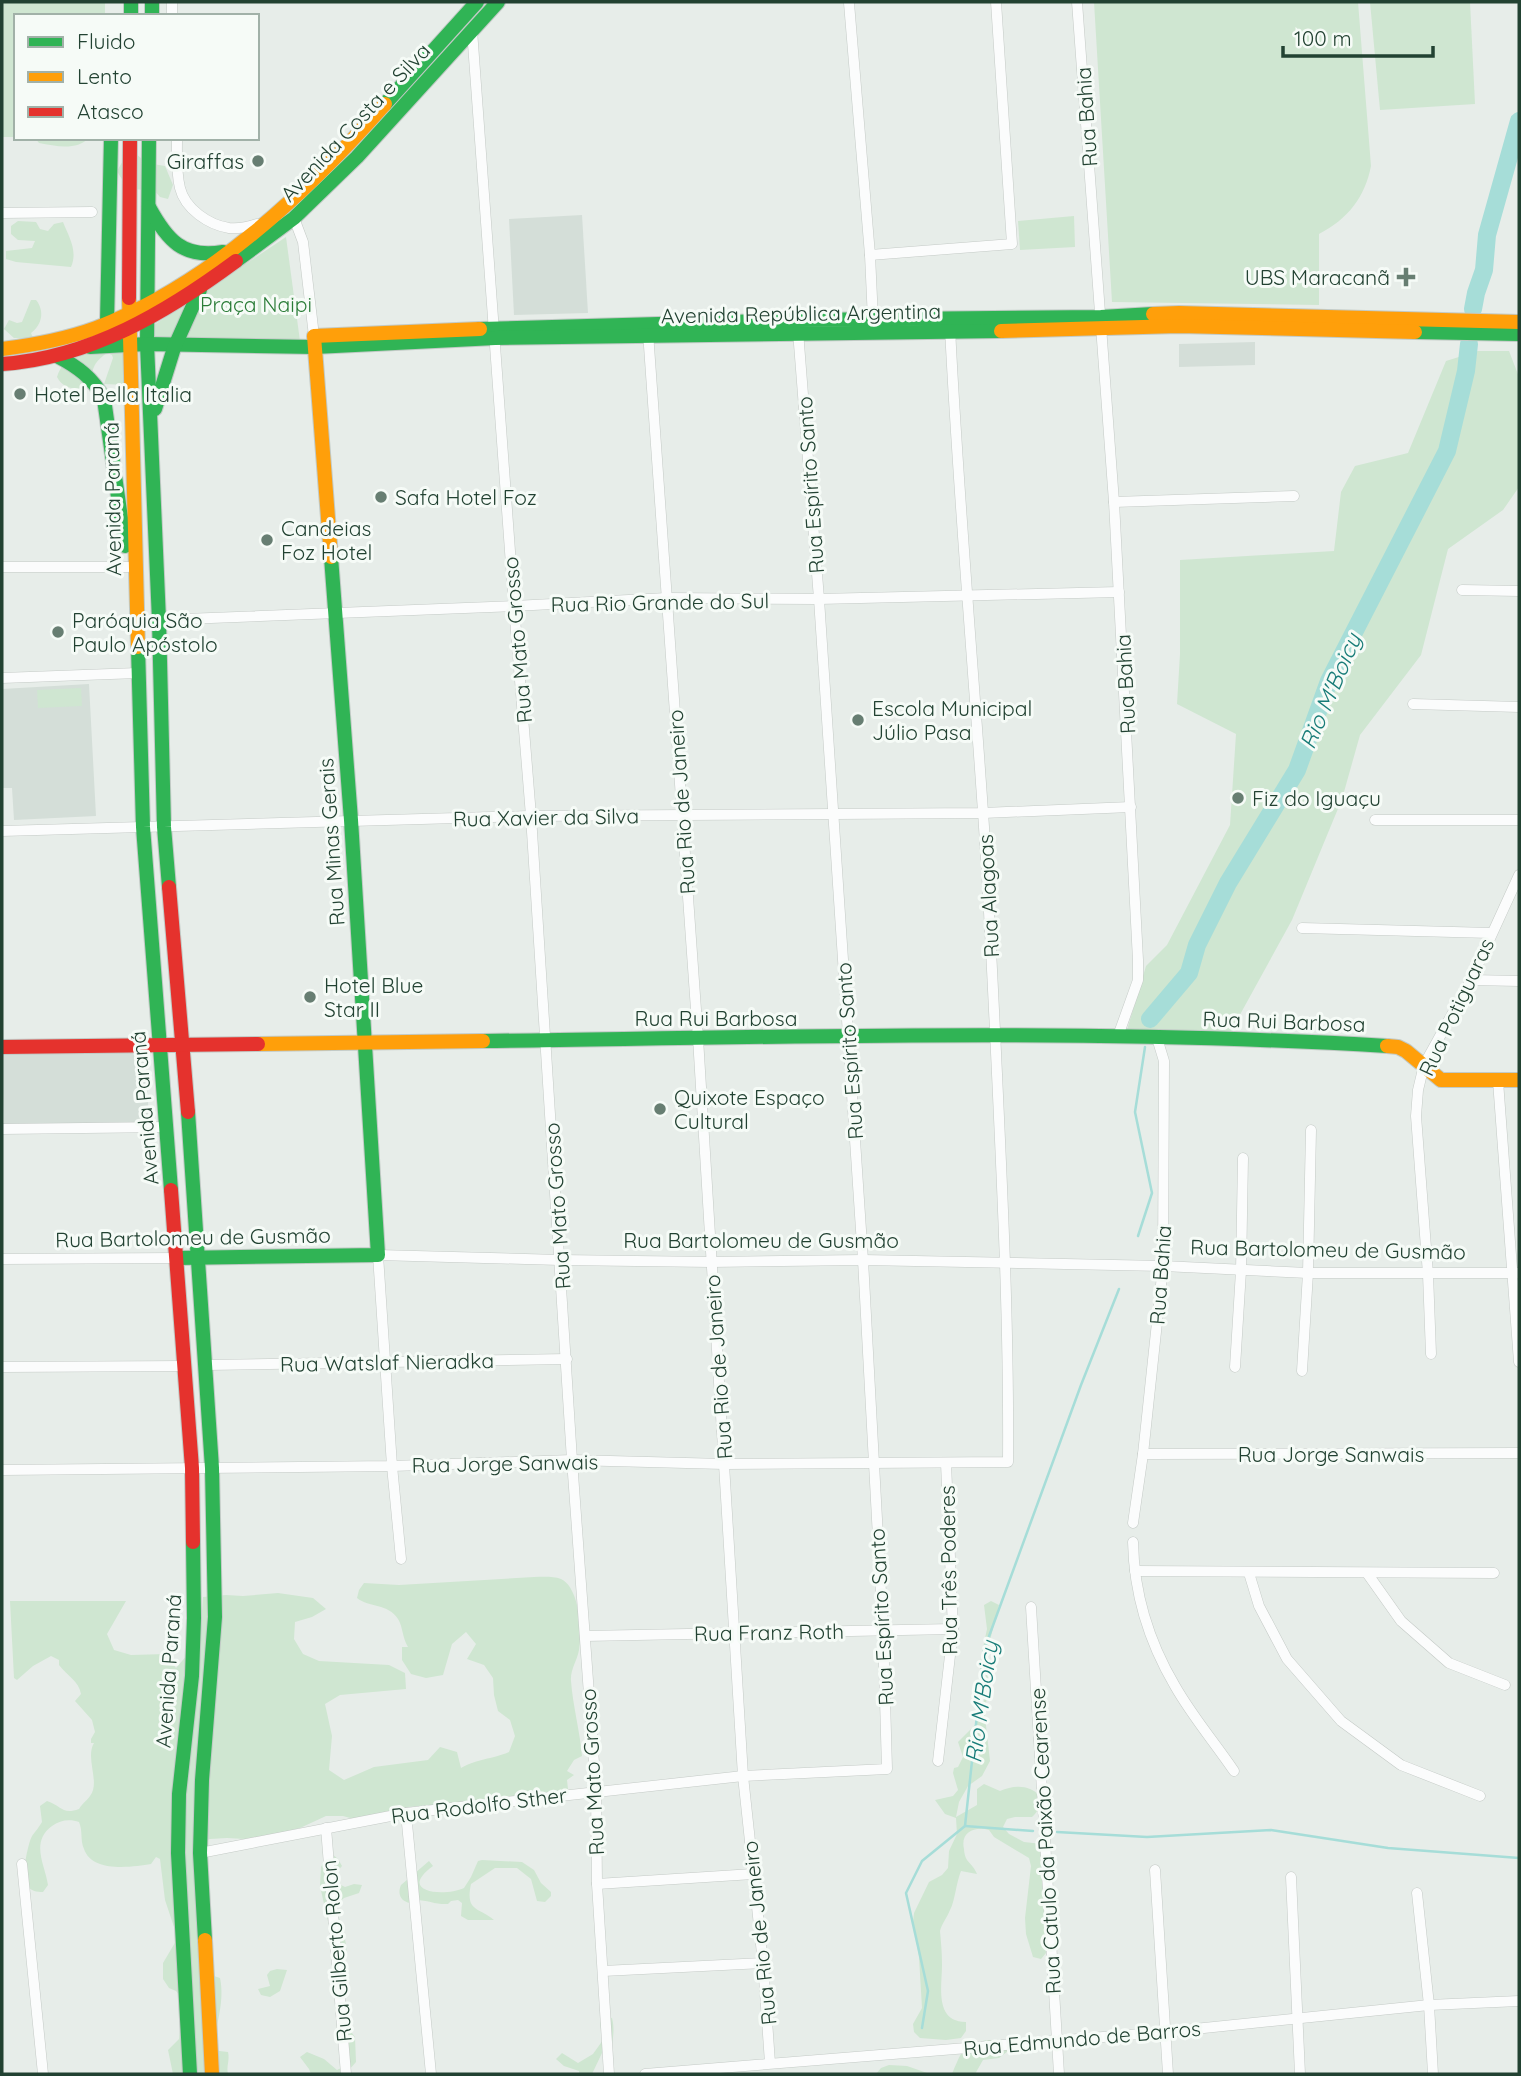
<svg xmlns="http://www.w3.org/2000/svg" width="1521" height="2076" viewBox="0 0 1521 2076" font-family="Quicksand,sans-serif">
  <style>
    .built { fill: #d4ded8 }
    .green { fill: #cfe6d1 }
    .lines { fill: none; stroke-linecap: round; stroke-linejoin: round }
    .stream { stroke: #a6ddd8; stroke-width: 2.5 }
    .river { stroke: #a6ddd8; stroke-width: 18 }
    .street-casing { stroke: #c4cac6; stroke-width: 11 }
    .fast-casing { stroke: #c2cac6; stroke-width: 16 }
    .slow-casing { stroke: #c2cac6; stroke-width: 16 }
    .jam-casing { stroke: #c2cac6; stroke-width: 16 }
    .street { stroke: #fbfcfc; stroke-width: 10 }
    .fast { stroke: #30b455; stroke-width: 14 }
    .slow { stroke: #ff9f0a; stroke-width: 14 }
    .jam { stroke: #e5322d; stroke-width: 14 }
    .poi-dot { fill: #677e72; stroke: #f6fbf7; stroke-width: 2.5 }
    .labels { text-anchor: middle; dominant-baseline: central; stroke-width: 6; stroke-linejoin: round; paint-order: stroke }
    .street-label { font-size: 21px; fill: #224232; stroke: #f6fbf7 }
    .poi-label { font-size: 21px; fill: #224232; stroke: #f6fbf7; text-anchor: start }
    .park-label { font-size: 21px; fill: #2a7c37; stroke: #f6fbf7 }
    .water-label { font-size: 23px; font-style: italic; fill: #187c78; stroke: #f6fbf7 }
  </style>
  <rect width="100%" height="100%" fill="#e7ede9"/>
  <g class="built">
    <path d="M582,215L588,313L514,315L509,219Z"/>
    <path d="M1255,342V365L1179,367V344Z"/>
    <path d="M89,684L96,816L14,820L12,788H2V689Z"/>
    <path d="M2,1053H146L149,1126L4,1128Z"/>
  </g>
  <g class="green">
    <path d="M2,2H105V16H16V137H2Z"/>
    <path d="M1094,2H1358L1371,166C1365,197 1348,219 1319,234V305L1112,302Z"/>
    <path d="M1370,2H1470L1475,104L1380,110Z"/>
    <path d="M35,138H89C76,151 56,146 39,143Z"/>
    <path d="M136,154L147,163L165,166L173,185L168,199L160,197L154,190C134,190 127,190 117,171L124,159Z"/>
    <path d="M1074,216L1075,247L1020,250L1018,221Z"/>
    <path d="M18,221L36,222L40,229L48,231L54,224L63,222C69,237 78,251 71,267L16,262L6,259V251L32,248L35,241L18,240L11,234V226Z"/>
    <path d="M286,237L300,341L155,340L154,325Z"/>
    <path d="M31,300H36C45,311 42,325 31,333L33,338H14L4,329L9,320L17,323L22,322Z"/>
    <path d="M79,351L122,352L125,354L127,385L104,384L113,358L112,355L107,353C92,363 92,370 91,387C78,389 64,391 57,377C60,366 69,357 79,351Z"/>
    <path d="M1478,351H1509L1519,377V487L1503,510L1448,549L1421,655L1360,735L1342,799L1292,920L1231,1031L1127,1030L1146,966L1167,945L1230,825L1236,734L1177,704L1180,654V560L1334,551L1341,492L1355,466L1408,453L1446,361Z"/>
    <path d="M81,688L82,706L38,708L37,690Z"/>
    <path d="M534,1577C542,1577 553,1576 561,1579C580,1588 582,1632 579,1650C577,1661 570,1670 571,1681C573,1707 580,1731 582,1756L574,1760L567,1771L574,1775L567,1780L568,1789L556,1792L480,1801L408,1807L354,1819L343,1816H326L300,1828L264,1837L245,1839L227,1838L210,1839L200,1842L210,1950L214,1960L211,1975L220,1978C225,2001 216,2028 211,2050L228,2052C230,2061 226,2066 228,2074H173L168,2050L179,2039L182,2013L181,1997L176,1991L169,1988L163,1979V1963L176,1941V1933L165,1900L160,1859L156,1857L151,1864C132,1867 92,1873 84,1849C80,1840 83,1831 79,1822C70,1819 60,1820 52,1826C30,1842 45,1865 48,1885L43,1892C37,1892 31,1891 27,1886C21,1878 27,1846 32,1836C35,1832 39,1827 42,1822L40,1806L47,1801C62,1806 62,1815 79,1809C83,1802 91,1798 93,1790C97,1777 86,1756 94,1743H91V1739L95,1732L92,1720L75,1701L81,1694C79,1681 67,1676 59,1665V1660L51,1656L33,1666L17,1680L14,1678L10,1601H126L107,1634L114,1650L131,1655L166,1654L176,1668L200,1640L203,1597L226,1595L243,1596L278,1593L313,1598L326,1609L312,1617L295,1622L294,1639L303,1654L319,1661L389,1665L405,1673L406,1689L340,1695L325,1704L332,1736L329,1770L344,1780L374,1767L428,1760L440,1747L457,1752L461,1768C479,1758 490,1760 509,1752L515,1736L510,1720L498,1711L494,1695L493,1678L484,1665L467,1659L476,1644L466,1632L452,1644L443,1675L426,1678L411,1674L402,1660V1647H408C402,1637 403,1627 398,1619C388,1603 369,1608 357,1598L359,1590L364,1583L399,1585Z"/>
    <path d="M991,1601L999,1605L986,1656L988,1681L985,1717L990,1761L982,1776L968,1786L959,1802L956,1817L977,1805V1789L984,1784L1000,1791C1014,1785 1029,1784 1040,1796C1040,1805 1039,1811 1032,1817H1015L1007,1819L1003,1827L1009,1834L1024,1842L1042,1844L1048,1850L1052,1858L1054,1875L1046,1953L1041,1959L1033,1957L1026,1934L1025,1918L1031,1866L1029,1858L994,1837L989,1830C975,1826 960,1832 964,1849C964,1852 965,1857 967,1860C971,1865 974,1867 977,1874L961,1871C956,1883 955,1901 950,1910C947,1918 942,1923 940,1931C941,1942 942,1953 942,1965C942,1986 934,2022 966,2022V2031L961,2038L946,2040L920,2038L914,2032L913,2024L922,2008L919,1957L913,1922L914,1913L929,1882L942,1875L948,1868L949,1851L957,1834L956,1818L945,1814L935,1800L953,1796L958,1790L953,1773L954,1768L958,1767L963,1757L958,1742L976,1724L984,1700L980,1674L981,1657L987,1629L984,1605Z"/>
    <path d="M332,1854L338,1859L342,1866L335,1874L337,1883L345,1887L354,1884L362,1885L359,1893L344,1898L337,1904C338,1923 349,1940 346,1957L338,1958L332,1952L330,1944L329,1926L320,1886L321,1867L325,1860Z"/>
    <path d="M482,1860L522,1862L534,1870L541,1883L551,1892V1896L545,1902L537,1901L531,1879L517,1868H495L471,1884C465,1912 479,1907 494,1920H468L461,1916L462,1903L458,1900L451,1901L448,1904C436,1905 425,1899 414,1900L411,1903C401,1902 397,1894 401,1885L429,1861L433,1866C396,1893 445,1897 464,1888L471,1877L478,1861Z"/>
    <path d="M277,1969L287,1970L280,1991L270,1997L261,1995L258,1989L270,1986L267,1975L270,1971Z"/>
    <path d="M604,2016L612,2018C615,2029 613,2041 610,2051L602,2053L592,2074H579V2071L564,2066L556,2059L562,2053L578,2063L593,2054L603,2040L600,2023Z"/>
    <path d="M345,2024L355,2037L356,2062L349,2070L351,2074H311L309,2069L300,2057L307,2052L324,2059L337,2070L345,2066C345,2052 335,2042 337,2027Z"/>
    <path d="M988,2040H1003L1009,2047L1008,2051L999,2058L983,2060L975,2074H952C962,2051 962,2044 988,2040Z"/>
    <path d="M889,2065L907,2066L930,2074H876L881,2068Z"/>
  </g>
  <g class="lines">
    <g class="stream">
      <path d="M1138,1236L1152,1193L1135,1112L1145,1047"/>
      <path d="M965,1826L1033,1831"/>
      <path d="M1057,1832L1147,1837L1271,1830L1388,1848L1519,1858"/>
      <path d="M922,2028L928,1991L906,1893L922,1861L965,1826L984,1650L1081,1385L1119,1289"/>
    </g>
    <g class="river">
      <path d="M1473,309L1476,293L1484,270L1487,235L1519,121"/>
      <path d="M1150,1019L1189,973L1197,945L1228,883L1297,770L1329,681L1447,451L1466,371L1469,344"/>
    </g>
    <defs>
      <g id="street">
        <path d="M172,2V16"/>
        <path d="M1077,2L1114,502L1138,960V980L1118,1036"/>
        <path d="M849,3L870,255L873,320"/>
        <path d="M472,30L514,606L531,816L572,1460L596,1791L597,1884L609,2074"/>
        <path d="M177,138C177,154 176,172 180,188C185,209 209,225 229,228C238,229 248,227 257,224"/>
        <path d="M2,213L92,212"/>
        <path d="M294,218L303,242L314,336"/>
        <path d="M870,255L1012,244L996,2"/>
        <path d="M648,332L698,1038L743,1776L763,1963L770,2063"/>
        <path d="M1114,502L1294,496"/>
        <path d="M2,567H128"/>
        <path d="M1462,590L1519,591"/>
        <path d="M159,620L514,606L667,598L819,599L1119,592"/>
        <path d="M2,678L138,673"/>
        <path d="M1413,704L1519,707"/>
        <path d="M1375,820H1519"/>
        <path d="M2,831L531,816L983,813L1131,807"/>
        <path d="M1302,928L1491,933"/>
        <path d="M1471,980L1519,981"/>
        <path d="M1498,1081L1519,1362"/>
        <path d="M2,1129L167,1127"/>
        <path d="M2,1259L177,1258"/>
        <path d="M1431,1354L1428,1274L1416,1116L1418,1090L1424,1065L1471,980L1519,875"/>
        <path d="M207,1365L567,1359"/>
        <path d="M2,1367L185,1366"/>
        <path d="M1235,1367L1241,1271L1243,1158"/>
        <path d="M1302,1371L1308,1273L1311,1130"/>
        <path d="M1143,1454L1519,1453"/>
        <path d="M2,1470L392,1466L572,1460L724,1464L1008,1462C1009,1332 1003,1203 997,1074C993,987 989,899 983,812C972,651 958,490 950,328"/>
        <path d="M1133,1523L1143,1454L1163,1266L1164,1061L1157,1038"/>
        <path d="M1133,1542C1134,1593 1149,1642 1175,1686C1192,1716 1215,1743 1234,1771"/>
        <path d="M401,1559L392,1466L378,1255L560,1260L711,1262L863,1260L1163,1266L1308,1273H1519"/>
        <path d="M1135,1571L1494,1573"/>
        <path d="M1249,1573L1259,1606L1287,1659L1341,1721L1401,1765L1480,1796"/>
        <path d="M1367,1573L1401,1621L1449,1663L1505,1685"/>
        <path d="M1031,1607L1059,2074"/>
        <path d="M585,1636L953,1629"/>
        <path d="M938,1761L953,1629L946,1463"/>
        <path d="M406,1813L431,2074"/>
        <path d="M326,1828L346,2074"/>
        <path d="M200,1853L406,1813L743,1776L887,1769L883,1630L863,1260L819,599L798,331"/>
        <path d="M22,1864L43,2074"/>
        <path d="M1155,1870L1168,2074"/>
        <path d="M1291,1877L1300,2074"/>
        <path d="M597,1884L753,1874"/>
        <path d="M1417,1893L1429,2005L1433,2074"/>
        <path d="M603,1971L763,1963"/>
        <path d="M645,2074L1165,2032L1429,2005L1519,2001"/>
      </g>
      <g id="fast">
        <path d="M131,2V16"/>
        <path d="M152,2V16"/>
        <path d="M385,104L477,2"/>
        <path d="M149,138L147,344L159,620L164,827L169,887"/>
        <path d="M149,207C167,240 183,259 223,252"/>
        <path d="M236,261L294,218L357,157L498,2"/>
        <path d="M107,323L111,138"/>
        <path d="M480,329L798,320L1101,317L1153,314"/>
        <path d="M1415,332L1519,334"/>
        <path d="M90,347L147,344L315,347L495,338L1001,331"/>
        <path d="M57,356C78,367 93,378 104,399L125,546"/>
        <path d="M155,409L174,348L200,290"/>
        <path d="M138,647L143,827L171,1190"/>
        <path d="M483,1041C784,1037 1086,1028 1387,1046"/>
        <path d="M188,1112L212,1468L215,1617L202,1780L200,1853L205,1940"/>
        <path d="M177,1258L378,1255L351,820L331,557"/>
        <path d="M190,2074L178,1853L179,1794L192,1676L194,1618L193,1542"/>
      </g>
      <g id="slow">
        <path d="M129,298L138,647"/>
        <path d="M1153,314L1179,313L1519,322"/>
        <path d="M1001,331L1179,326L1415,332"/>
        <path d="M2,349C34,345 66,339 96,328C210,284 305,194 385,104"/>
        <path d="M331,557L314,336L480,329"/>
        <path d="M258,1044L483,1041"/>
        <path d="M1387,1046L1398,1047L1406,1051L1441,1080H1519"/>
        <path d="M205,1940L212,2074"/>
      </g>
      <g id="jam">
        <path d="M129,298L130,138"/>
        <path d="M2,364C90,358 167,312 236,261"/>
        <path d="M169,887L188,1112"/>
        <path d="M2,1047L258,1044"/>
        <path d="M171,1190L192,1468L193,1542"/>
      </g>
    </defs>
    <use href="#street" class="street-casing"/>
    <use href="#fast" class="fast-casing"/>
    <use href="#slow" class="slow-casing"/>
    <use href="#jam" class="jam-casing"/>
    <use href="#street" class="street"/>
    <use href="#fast" class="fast"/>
    <use href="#slow" class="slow"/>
    <use href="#jam" class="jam"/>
  </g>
  <g class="poi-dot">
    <circle cx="258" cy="161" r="7"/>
    <path d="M1402.5 266.5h7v7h7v7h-7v7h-7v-7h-7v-7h7z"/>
    <circle cx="20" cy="394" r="7"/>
    <circle cx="381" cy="497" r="7"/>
    <circle cx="267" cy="540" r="7"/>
    <circle cx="58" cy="632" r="7"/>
    <circle cx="858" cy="720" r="7"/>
    <circle cx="1238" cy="798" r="7"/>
    <circle cx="310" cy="997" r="7"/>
    <circle cx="660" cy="1109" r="7"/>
  </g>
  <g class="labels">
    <g class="street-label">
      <text transform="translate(1086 117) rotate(-94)">Rua Bahia</text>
      <text transform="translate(355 122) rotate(-47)">Avenida Costa e Silva</text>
      <text transform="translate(801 313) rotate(-1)">Avenida República Argentina</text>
      <text transform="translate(810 485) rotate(-94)">Rua Espírito Santo</text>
      <text transform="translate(112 499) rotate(-91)">Avenida Paraná</text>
      <text transform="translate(660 602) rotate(-1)">Rua Rio Grande do Sul</text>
      <text transform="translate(517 640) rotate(-95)">Rua Mato Grosso</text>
      <text transform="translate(1125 684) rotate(-93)">Rua Bahia</text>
      <text transform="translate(681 802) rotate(-94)">Rua Rio de Janeiro</text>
      <text transform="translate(546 817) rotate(-1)">Rua Xavier da Silva</text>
      <text transform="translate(331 842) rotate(-94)">Rua Minas Gerais</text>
      <text transform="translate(988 896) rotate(-93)">Rua Alagoas</text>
      <text transform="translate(1456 1007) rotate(-65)">Rua Potiguaras</text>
      <text x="716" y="1018">Rua Rui Barbosa</text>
      <text transform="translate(1284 1021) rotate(2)">Rua Rui Barbosa</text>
      <text transform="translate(849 1051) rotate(-94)">Rua Espírito Santo</text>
      <text transform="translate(144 1108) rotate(-95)">Avenida Paraná</text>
      <text transform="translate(557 1206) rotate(-94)">Rua Mato Grosso</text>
      <text transform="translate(193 1237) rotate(-1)">Rua Bartolomeu de Gusmão</text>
      <text x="761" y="1240">Rua Bartolomeu de Gusmão</text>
      <text transform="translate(1328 1249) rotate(1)">Rua Bartolomeu de Gusmão</text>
      <text transform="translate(1160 1275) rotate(-86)">Rua Bahia</text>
      <text transform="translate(387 1362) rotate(-1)">Rua Watslaf Nieradka</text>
      <text transform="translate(718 1367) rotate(-94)">Rua Rio de Janeiro</text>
      <text x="1331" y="1454">Rua Jorge Sanwais</text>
      <text transform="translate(505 1463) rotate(-1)">Rua Jorge Sanwais</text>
      <text transform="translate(948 1570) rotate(-91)">Rua Três Poderes</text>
      <text transform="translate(881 1617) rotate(-93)">Rua Espírito Santo</text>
      <text transform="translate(769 1632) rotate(-1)">Rua Franz Roth</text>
      <text transform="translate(168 1671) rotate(-86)">Avenida Paraná</text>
      <text transform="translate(592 1772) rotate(-93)">Rua Mato Grosso</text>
      <text transform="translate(479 1805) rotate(-7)">Rua Rodolfo Sther</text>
      <text transform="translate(1045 1841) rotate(-93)">Rua Catulo da Paixão Cearense</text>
      <text transform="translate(759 1933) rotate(-96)">Rua Rio de Janeiro</text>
      <text transform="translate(336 1951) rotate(-95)">Rua Gilberto Rolon</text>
      <text transform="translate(1082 2038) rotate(-5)">Rua Edmundo de Barros</text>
    </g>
    <g class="poi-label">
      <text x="244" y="161" text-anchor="end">Giraffas</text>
      <text x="1390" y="277" text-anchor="end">UBS Maracanã</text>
      <text x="34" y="394">Hotel Bella Italia</text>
      <text x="395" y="497">Safa Hotel Foz</text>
      <text x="281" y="528">Candeias<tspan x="281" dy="24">Foz Hotel</tspan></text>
      <text x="72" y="620">Paróquia São<tspan x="72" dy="24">Paulo Apóstolo</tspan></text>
      <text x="872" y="708">Escola Municipal<tspan x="872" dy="24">Júlio Pasa</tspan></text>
      <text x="1252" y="798">Fiz do Iguaçu</text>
      <text x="324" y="985">Hotel Blue<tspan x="324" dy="24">Star II</tspan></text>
      <text x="674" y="1097">Quixote Espaço<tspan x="674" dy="24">Cultural</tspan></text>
    </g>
    <g class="park-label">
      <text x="256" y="304">Praça Naipi</text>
    </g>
    <g class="water-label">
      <text transform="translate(1330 691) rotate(-67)">Rio M'Boicy</text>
      <text transform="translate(981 1702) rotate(-82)">Rio M'Boicy</text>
    </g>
  </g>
  <rect width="1521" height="2076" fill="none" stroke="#224232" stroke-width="7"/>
  <rect x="14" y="14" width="245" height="126" fill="#f6fbf7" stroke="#a1b1a8" stroke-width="2"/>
  <rect x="28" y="37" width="35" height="10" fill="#30b455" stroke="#a1b1a8" stroke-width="2"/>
  <text x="77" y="49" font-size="21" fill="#224232">Fluido</text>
  <rect x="28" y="72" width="35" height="10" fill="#ff9f0a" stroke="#a1b1a8" stroke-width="2"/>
  <text x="77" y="84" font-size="21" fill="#224232">Lento</text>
  <rect x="28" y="107" width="35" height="10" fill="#e5322d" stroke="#a1b1a8" stroke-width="2"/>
  <text x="77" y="119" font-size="21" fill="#224232">Atasco</text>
  <path d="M1283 46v10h150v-10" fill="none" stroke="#224232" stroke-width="3.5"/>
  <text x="1294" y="46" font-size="21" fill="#224232" stroke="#f6fbf7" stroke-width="5" paint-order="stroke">100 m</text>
</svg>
